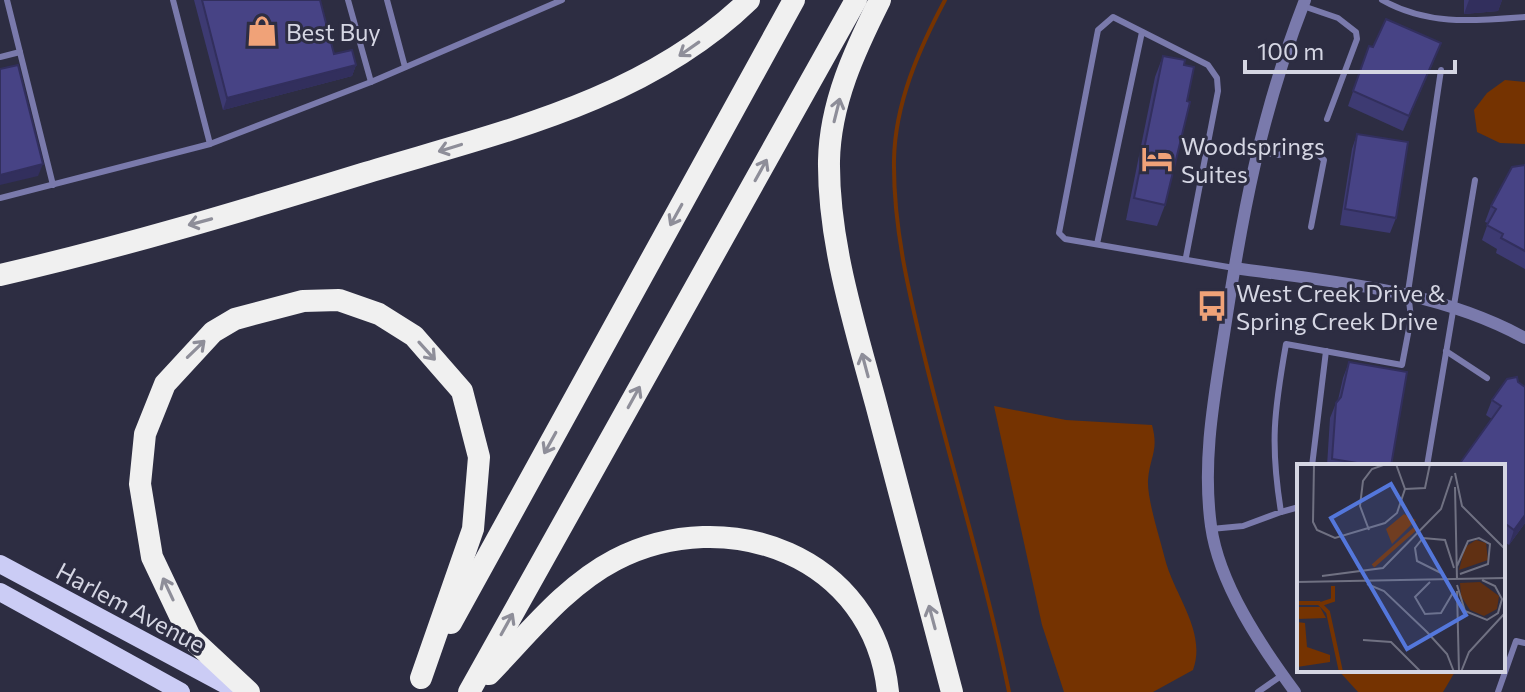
<svg xmlns="http://www.w3.org/2000/svg" width="1525" height="692" viewBox="0 0 1525 692" font-family="Commissioner,sans-serif">
  <style>
    .water { fill: #753301 }
    .lines { fill: none; stroke-linecap: round; stroke-linejoin: round }
    .stream { stroke: #753301; stroke-width: 4 }
    .service { stroke: #7a7aac; stroke-width: 6 }
    .minor { stroke: #7a7aac; stroke-width: 12 }
    .primary { stroke: #cbccf5; stroke-width: 18 }
    .motorway { stroke: #f0f0f0; stroke-width: 22 }
    .wall { fill: #3d3a72 }
    .shaded-wall { fill: #322f5d }
    .building { fill: #474385; stroke: #322f5d; stroke-width: 2 }
    .oneway { stroke: #8e8e99 }
    .labels { text-anchor: middle; dominant-baseline: central; stroke-width: 6; stroke-linejoin: round; paint-order: stroke }
    .poi-label { font-size: 24px; fill: #d5d6e3; stroke: #2d2d42; text-anchor: start }
    .street-label { font-size: 24px; fill: #d5d6e3; stroke: #2d2d42 }
    .inset-river { fill: none; stroke: #753301; stroke-width: 4 }
    .inset-road { fill: none; stroke: #707182; stroke-width: 2 }
    .view { fill: #5477db; fill-opacity: 0.15; stroke: #5477db; stroke-width: 4 }
    .inset-edge { fill: none; stroke: #d5d6e3; stroke-width: 4 }
  </style>
  <rect width="100%" height="100%" fill="#2d2d42"/>
  <g class="water">
    <path d="M1505,80L1525,82V144L1500,143L1477,132L1474,110L1487,93Z"/>
    <path d="M994,406L1066,420L1152,425C1159,451 1150,456 1148,480C1147,500 1160,538 1165,559C1174,595 1207,632 1193,670L1153,692H1064L1042,625Z"/>
    <path d="M1338,670H1456L1443,692H1358Z"/>
  </g>
  <g class="lines">
    <path class="stream" d="M945,0C919,49 895,103 894,160C893,229 910,297 926,363C953,473 987,582 1009,692"/>
    <g class="service">
      <path d="M7,0L53,185"/>
      <path d="M173,0L210,144"/>
      <path d="M348,0L371,82"/>
      <path d="M387,0L405,67"/>
      <path d="M1382,0C1428,26 1474,21 1525,17"/>
      <path d="M1303,6L1338,18L1356,32L1357,39L1327,119"/>
      <path d="M0,57L20,52"/>
      <path d="M1259,152L1278,155L1310,147L1324,160L1311,227"/>
      <path d="M0,198L210,144L371,82L562,0"/>
      <path d="M1097,244L1142,32"/>
      <path d="M1186,257L1218,91L1217,78L1208,65L1113,17L1098,30L1059,233L1065,239L1234,268"/>
      <path d="M1446,351L1487,378"/>
      <path d="M1312,466L1326,351"/>
      <path d="M1427,466L1475,180"/>
      <path d="M1281,512L1299,507"/>
      <path d="M1211,529L1243,526L1281,512C1270,444 1274,412 1286,344L1402,365L1411,318L1408,292L1441,70"/>
      <path d="M1258,692L1281,676"/>
      <path d="M1498,692L1516,641L1525,643"/>
    </g>
    <g class="minor">
      <path d="M1234,268C1334,282 1435,289 1525,338"/>
      <path d="M1295,692C1261,646 1219,584 1211,526C1202,461 1214,398 1224,334C1242,215 1261,113 1305,0"/>
    </g>
    <g class="primary">
      <path d="M0,564L239,692"/>
      <path d="M0,592L181,692"/>
    </g>
    <g class="motorway">
      <path d="M880,0C855,50 830,103 829,161C828,242 855,326 876,404C901,500 927,596 952,692"/>
      <path d="M0,275C122,247 242,211 362,174C497,133 644,102 749,0"/>
      <path d="M451,623L794,0"/>
      <path d="M489,674C528,634 565,586 615,560C727,502 874,556 888,692"/>
      <path d="M249,692L190,637L152,557L140,484L145,434L165,384L213,332L235,319L303,301L339,300L379,314L414,336L462,391L479,457L473,529L421,678"/>
      <path d="M469,692L856,0"/>
    </g>
  </g>
  <g class="wall">
    <path d="M194,0H320L334,54L356,65L352,76L223,110Z"/>
    <path d="M1464,0H1502L1498,11L1464,14Z"/>
    <path d="M1369,46L1435,58L1403,131L1348,106Z"/>
    <path d="M1163,56L1184,65L1165,205L1157,226L1126,220L1155,77Z"/>
    <path d="M1357,134L1396,218L1390,233L1340,225L1352,149Z"/>
    <path d="M1525,165V269L1496,253L1497,249L1482,240L1488,223L1485,222L1491,206Z"/>
    <path d="M1349,362L1391,466H1327L1330,418L1336,403L1338,400L1343,378Z"/>
    <path d="M1518,382L1525,387V523L1509,545L1503,541V466L1492,419L1486,415L1492,400Z"/>
  </g>
  <g class="shaded-wall">
    <path d="M1469,0H1502L1498,11L1464,14Z"/>
    <path d="M1441,43L1435,58L1403,131L1409,116Z"/>
    <path d="M356,65L352,76L223,110L227,98Z"/>
    <path d="M43,164L38,176L0,185V175Z"/>
    <path d="M1525,515V523L1509,545L1514,530Z"/>
  </g>
  <g class="building">
    <path d="M202,0H320L334,54L352,50L356,65L227,98Z"/>
    <path d="M1386,19L1441,43L1409,116L1353,91L1369,46L1373,47Z"/>
    <path d="M1163,56L1185,60L1184,65L1194,67L1187,101L1190,102L1165,205L1134,198Z"/>
    <path d="M18,65L43,164L0,175V69Z"/>
    <path d="M1357,134L1408,142L1396,218L1345,209Z"/>
    <path d="M1525,165V251L1501,238L1503,234L1487,225L1496,209L1491,206L1512,167Z"/>
    <path d="M1349,362L1407,372L1391,466H1376L1332,459L1336,403L1341,397Z"/>
    <path d="M1517,377L1518,382L1525,387V515L1514,530L1503,522V466H1458L1501,406L1492,400L1507,379Z"/>
  </g>
  <defs><path id="oneway-shaft" d="M-6 0H5M1.5-3L5.5 0L1.5 3" fill="none" stroke-width="1.6" stroke-linecap="round" stroke-linejoin="round" transform="scale(2)"/></defs>
  <g class="oneway">
    <use href="#oneway-shaft" transform="translate(689 49) rotate(145)"/>
    <use href="#oneway-shaft" transform="translate(837 110) rotate(-76)"/>
    <use href="#oneway-shaft" transform="translate(450 148) rotate(163)"/>
    <use href="#oneway-shaft" transform="translate(761 170) rotate(-61)"/>
    <use href="#oneway-shaft" transform="translate(676 215) rotate(119)"/>
    <use href="#oneway-shaft" transform="translate(200 222) rotate(165)"/>
    <use href="#oneway-shaft" transform="translate(196 349) rotate(-44)"/>
    <use href="#oneway-shaft" transform="translate(427 351) rotate(48)"/>
    <use href="#oneway-shaft" transform="translate(865 365) rotate(-105)"/>
    <use href="#oneway-shaft" transform="translate(634 397) rotate(-61)"/>
    <use href="#oneway-shaft" transform="translate(550 443) rotate(119)"/>
    <use href="#oneway-shaft" transform="translate(168 589) rotate(-115)"/>
    <use href="#oneway-shaft" transform="translate(932 617) rotate(-105)"/>
    <use href="#oneway-shaft" transform="translate(507 624) rotate(-61)"/>
  </g>
  <defs>
    <symbol id="shop-bare" viewBox="-9 -9 18 18"><path d="M-5-2.5h2.3a2.7 3.5 0 0 1 5.4 0H5L5.5 6h-11ZM-1.5-2.5h3a1.5 2.3 0 0 0-3 0Z" fill="#f0a278" stroke="#2d2d42" stroke-width="2.5" paint-order="stroke"/></symbol>
    <symbol id="hotel-bare" viewBox="-9 -9 18 18"><path d="M-6-4.5h1.5V1H6V5H4.5V3h-9V5H-6ZM-4 0a1.8 1.8 0 1 1 3.6 0ZM.5 0V-2.5h3Q6-2.5 6 0Z" fill="#f0a278" stroke="#2d2d42" stroke-width="2.5" paint-order="stroke"/></symbol>
    <symbol id="bus-bare" viewBox="-9 -9 18 18"><path d="M-5-6H5V4H4V6H2V4H-2V6H-4V4H-5ZM-3.5-4V0h7V-4ZM-3.5 1.2v1.5H-2V1.2ZM2 1.2v1.5H3.5V1.2Z" fill="#f0a278" stroke="#2d2d42" stroke-width="2.5" paint-order="stroke"/></symbol>
  </defs>
  <g fill-rule="evenodd">
    <use href="#shop-bare" x="240" y="9" width="44" height="44"/>
    <use href="#hotel-bare" x="1135" y="137" width="44" height="44"/>
    <use href="#bus-bare" x="1190" y="284" width="44" height="44"/>
  </g>
  <g class="labels">
    <g class="poi-label">
      <text x="286" y="31">Best Buy</text>
      <text x="1181" y="145">Woodsprings<tspan x="1181" dy="28">Suites</tspan></text>
      <text x="1236" y="292">West Creek Drive &amp;<tspan x="1236" dy="28">Spring Creek Drive</tspan></text>
    </g>
    <g class="street-label">
      <text transform="translate(131 607) rotate(28)">Harlem Avenue</text>
    </g>
  </g>
  <g transform="translate(1297 464)">
    <rect width="208" height="208" fill="#2d2d42"/>
    <path d="M179,76L189,79L191,96L162,106L168,83ZM183,118L202,132L200,145L187,152L173,146L164,132L163,119Z" fill="#603013"/>
    <path d="M107,50L119,56L95,80L89,65ZM0,143H23L29,154L0,155ZM0,158L8,159L10,183L33,191V198L0,203Z" fill="#753301"/>
    <path class="inset-river" d="M76,102L119,64M0,139H22L31,148L44,208M24,140L36,136V122"/>
    <path class="inset-road" d="M17,0L16,58L20,66L38,74L88,59L100,49L108,25L99,0M158,9L165,42L208,85M158,23L160,116M108,25L128,24L133,0M72,66L63,42L66,17L75,5L89,0M160,102L171,77L182,74L193,80L191,100L163,110M146,110L120,97L118,84L126,74L148,76L157,104M25,112L86,104L144,45L155,12M0,118L208,114M133,118L118,133L128,150L144,149L157,127M70,120L87,127L130,168L150,190L157,208M160,121L168,147L190,156L201,149L205,135L198,122L185,116M160,127L162,208M66,176L94,178L124,208M164,208L172,188L208,149"/>
    <path class="view" d="M94,20L169,151L110,185L34,54Z"/>
    <rect width="208" height="208" class="inset-edge"/>
  </g>
  <path d="M1245 60v12h210v-12" fill="none" stroke="#d5d6e3" stroke-width="4"/>
  <text x="1257" y="60" font-size="24" fill="#d5d6e3" stroke="#2d2d42" stroke-width="6" paint-order="stroke">100 m</text>
</svg>
